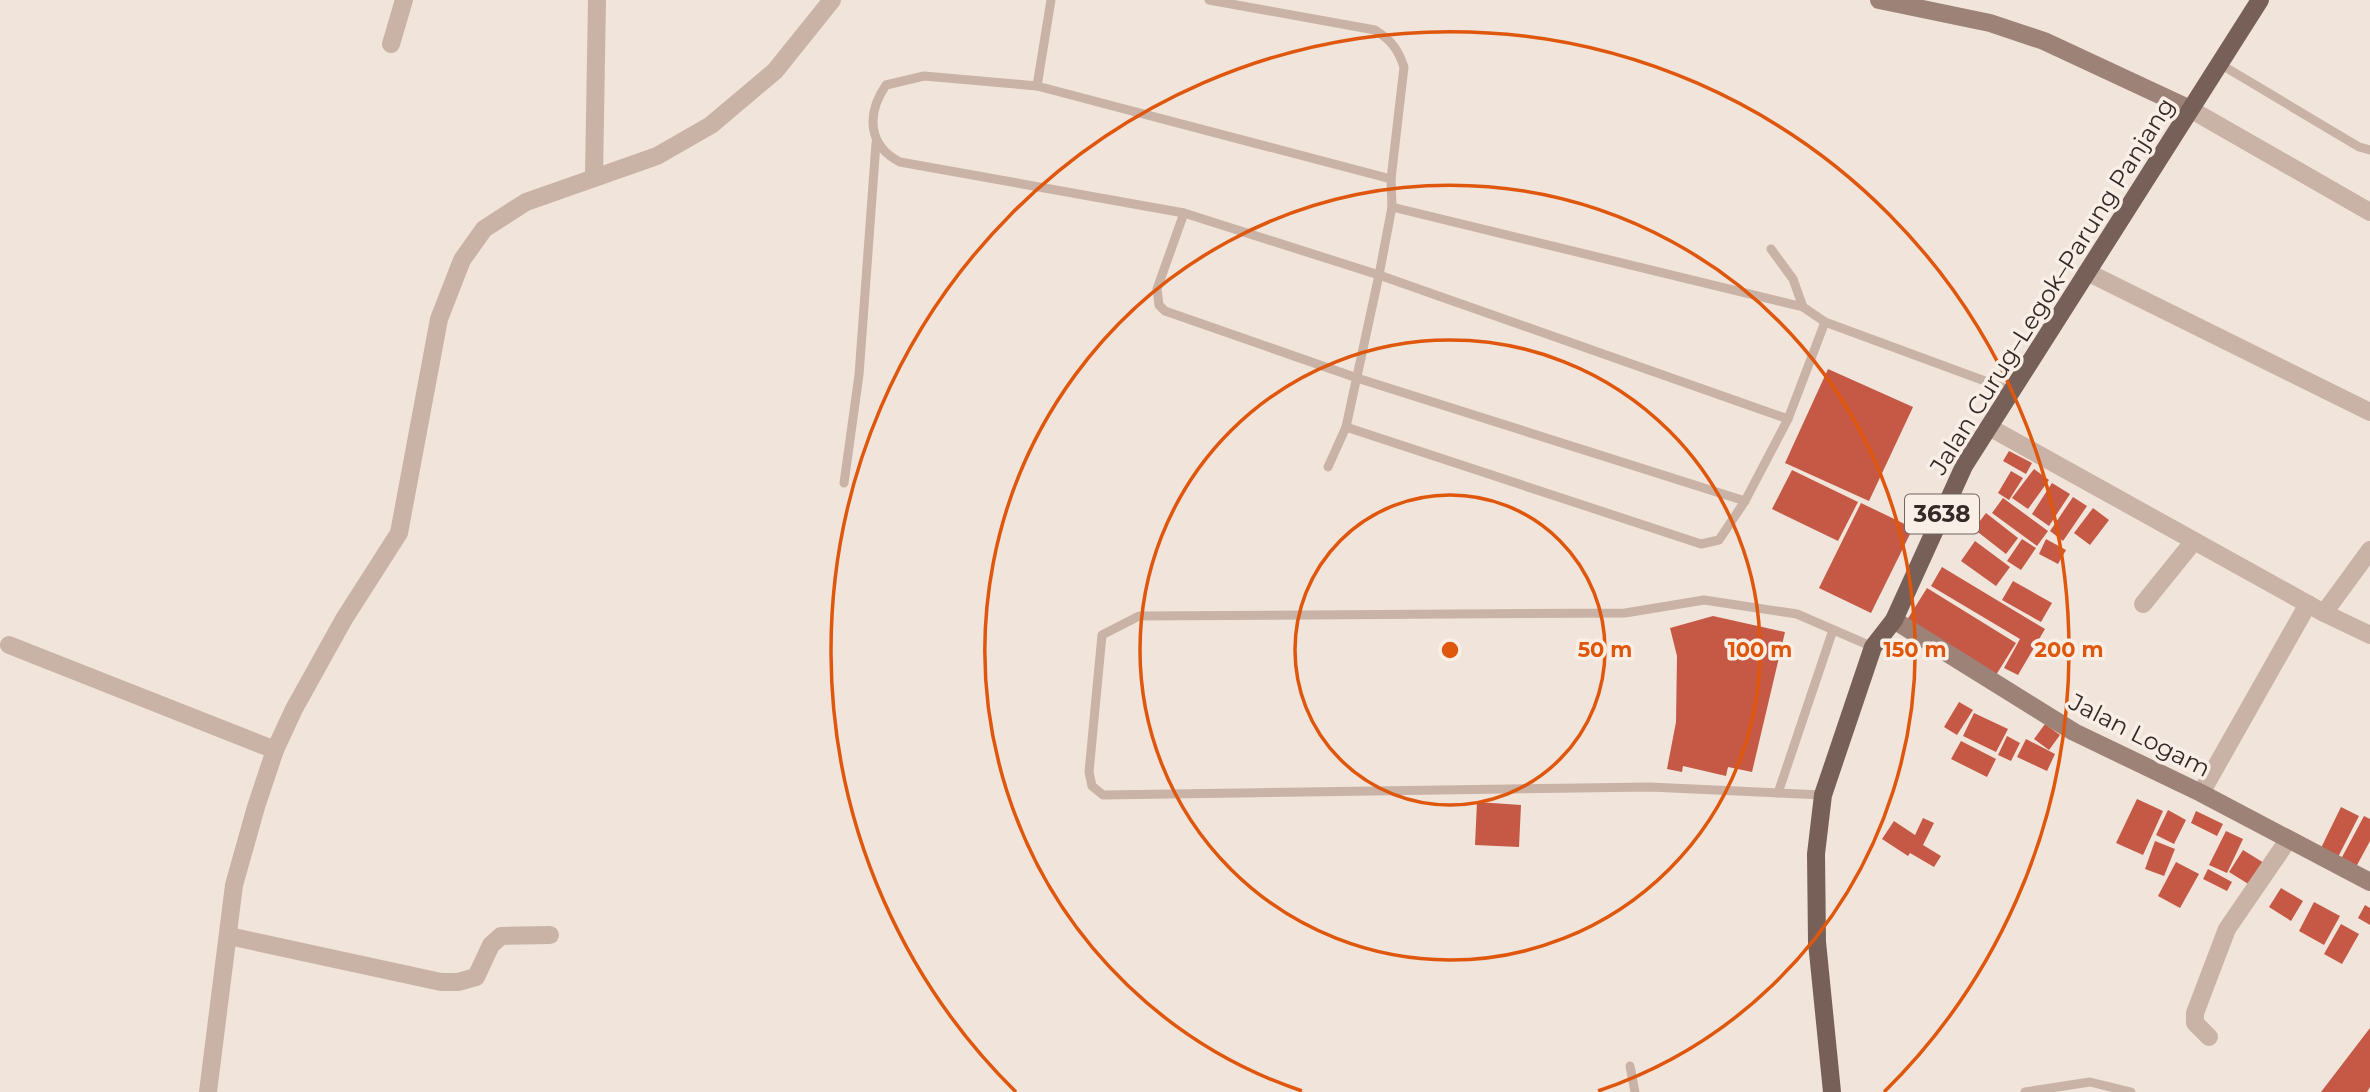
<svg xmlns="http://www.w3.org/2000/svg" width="2370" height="1092" viewBox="0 0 2370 1092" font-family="Montserrat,sans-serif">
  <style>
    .building { fill: #c55945 }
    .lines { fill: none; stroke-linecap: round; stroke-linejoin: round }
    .lane { stroke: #c9b3a6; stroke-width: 9 }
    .street { stroke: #c9b3a6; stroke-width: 18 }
    .secondary { stroke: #9d8278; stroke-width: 18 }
    .primary { stroke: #776058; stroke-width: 18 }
    .ring { fill: none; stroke: #df570d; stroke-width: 3.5 }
    .labels { text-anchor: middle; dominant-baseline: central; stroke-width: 7; stroke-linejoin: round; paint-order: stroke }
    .shield { fill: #f9efe6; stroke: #706560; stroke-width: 2 }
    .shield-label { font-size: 23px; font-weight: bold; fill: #352a27 }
    .street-label { font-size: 24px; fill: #352a27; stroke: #f9efe6 }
    .centre { fill: #df570d; stroke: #f9efe6; stroke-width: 3.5 }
    .ring-label { font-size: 21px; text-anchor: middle; font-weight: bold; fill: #df570d; stroke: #f9efe6; stroke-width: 7; stroke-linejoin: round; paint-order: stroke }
  </style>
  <rect width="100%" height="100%" fill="#f1e4da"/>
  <g class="building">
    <path d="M1828,369L1913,407L1869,501L1785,463Z"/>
    <path d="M2009,451L2032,463L2026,474L2003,461Z"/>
    <path d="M2034,469L2049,480L2028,509L2012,498Z"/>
    <path d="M1792,470L1858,502L1838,541L1772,509Z"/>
    <path d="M2011,471L2023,478L2009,500L1998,493Z"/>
    <path d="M2052,483L2070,494L2049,526L2032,514Z"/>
    <path d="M2073,497L2087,506L2063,541L2050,531Z"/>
    <path d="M2003,498L2048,531L2037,546L1992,513Z"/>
    <path d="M1861,503L1913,528L1871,613L1819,588Z"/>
    <path d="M2093,508L2109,520L2090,545L2074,533Z"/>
    <path d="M1986,513L2018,538L2006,554L1974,529Z"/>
    <path d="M2022,539L2036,548L2021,570L2007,561Z"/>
    <path d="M2046,539L2066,550L2058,564L2039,554Z"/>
    <path d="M1975,541L2010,567L1996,586L1961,561Z"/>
    <path d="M1942,567L2045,629L2018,675L2004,668L2020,639L1931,586Z"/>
    <path d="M2013,581L2052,603L2041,622L2002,600Z"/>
    <path d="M1927,588L2016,643L1996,675L1907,620Z"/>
    <path d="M1713,616L1785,632L1752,772L1728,767L1726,776L1683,766L1682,772L1667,769L1676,722L1677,656L1670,628Z"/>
    <path d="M1959,702L1973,710L1957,735L1944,727Z"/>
    <path d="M1974,713L2008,729L1996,752L1963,736Z"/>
    <path d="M2045,724L2060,735L2049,750L2034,739Z"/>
    <path d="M2007,736L2020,743L2011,761L1998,755Z"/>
    <path d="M2026,739L2055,754L2047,771L2017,757Z"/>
    <path d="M1961,741L1996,759L1987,777L1951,759Z"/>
    <path d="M2137,799L2163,811L2143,855L2116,843Z"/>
    <path d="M1477,802L1521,805L1519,847L1475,845Z"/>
    <path d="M2341,807L2359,816L2338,857L2321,848Z"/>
    <path d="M2168,810L2186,820L2174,844L2156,835Z"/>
    <path d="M2196,811L2223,824L2217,836L2191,823Z"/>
    <path d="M2364,816L2370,819V841L2356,867L2341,859Z"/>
    <path d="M1923,818L1934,823L1923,845L1941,856L1934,867L1910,853L1908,856L1882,839L1894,821L1915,835Z"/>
    <path d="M2226,831L2243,839L2227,873L2209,865Z"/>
    <path d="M2155,841L2175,849L2164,876L2145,869Z"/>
    <path d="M2243,850L2264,863L2250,885L2229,872Z"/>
    <path d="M2176,862L2199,874L2180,908L2158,896Z"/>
    <path d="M2208,869L2232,882L2227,891L2203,879Z"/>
    <path d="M2281,888L2303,901L2291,921L2269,907Z"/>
    <path d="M2314,902L2340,916L2324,945L2299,931Z"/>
    <path d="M2365,905L2370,908V925L2358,918Z"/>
    <path d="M2341,924L2359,934L2342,964L2324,954Z"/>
    <path d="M2370,1028V1087L2367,1092H2321Z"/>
  </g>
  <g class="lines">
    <g class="lane">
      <path d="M1209,0L1375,30C1391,40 1398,49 1404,67L1391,179L1392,207L1379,275L1346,427L1328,467"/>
      <path d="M2220,64L2359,147L2370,150"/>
      <path d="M1037,86L1051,0"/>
      <path d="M1391,179L1037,86L924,76L886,85C866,114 868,146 900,162L1184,213L1379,275L1788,419"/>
      <path d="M1392,207L1803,307L1825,322L2012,391"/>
      <path d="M1184,213L1157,289L1159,305L1165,311L1357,378L1745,501L1788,419L1825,322"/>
      <path d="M1771,249L1793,279L1803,307"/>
      <path d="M1346,427L1701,544L1719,540L1745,501"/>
      <path d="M844,483L859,375L876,143"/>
      <path d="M1778,793L1833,630"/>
      <path d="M1823,795L1650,787L1103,795L1092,786L1089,772L1102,635L1139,616L1625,613L1704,600L1797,614L1873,647"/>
      <path d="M1630,1066L1635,1092"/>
      <path d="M2025,1092L2090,1082L2131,1092"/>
    </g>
    <g class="street">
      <path d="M391,44L404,0"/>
      <path d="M2190,109L2370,212"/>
      <path d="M594,176L597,0"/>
      <path d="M2087,272L2370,412"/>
      <path d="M1989,427L2324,613L2370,635"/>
      <path d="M2143,604L2194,541"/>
      <path d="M2324,613L2370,550"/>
      <path d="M9,645L275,750"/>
      <path d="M2201,793L2308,604"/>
      <path d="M229,936L441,982H458L476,977L491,945L501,936L550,935"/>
      <path d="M2209,1037L2195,1023V1013L2227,929L2288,840"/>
      <path d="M208,1092L234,885L256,807L275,750L294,709L344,619L399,533L439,319L462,260L484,229L526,202L657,156L711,125L775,71L832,0"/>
    </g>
    <g class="secondary">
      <path d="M1879,0L1990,23L2044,41L2190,109"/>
      <path d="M1894,620L2074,732L2201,793L2370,882"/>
    </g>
    <path class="primary" d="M1832,1092L1817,942L1816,854L1823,795L1873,647L1894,620L1964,466L2260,0"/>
  </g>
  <g class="ring">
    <circle cx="1450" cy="650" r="155"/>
    <circle cx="1450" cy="650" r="310"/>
    <path d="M1302 1091A465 465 0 1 1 1598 1091"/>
    <path d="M1016 1092A619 619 0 1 1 1884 1092"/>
  </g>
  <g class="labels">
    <rect class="shield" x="1905" y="494.5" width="74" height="39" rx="5"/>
    <g class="shield-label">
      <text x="1942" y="514">3638</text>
    </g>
    <g class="street-label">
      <text transform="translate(2052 286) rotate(-58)">Jalan Curug–Legok–Parung Panjang</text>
      <text transform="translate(2140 735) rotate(27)">Jalan Logam</text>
    </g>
  </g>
  <circle cx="1450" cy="650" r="10" class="centre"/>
  <g class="ring-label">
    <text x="1605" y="657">50 m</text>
    <text x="1760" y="657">100 m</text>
    <text x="1915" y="657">150 m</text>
    <text x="2069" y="657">200 m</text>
  </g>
</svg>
